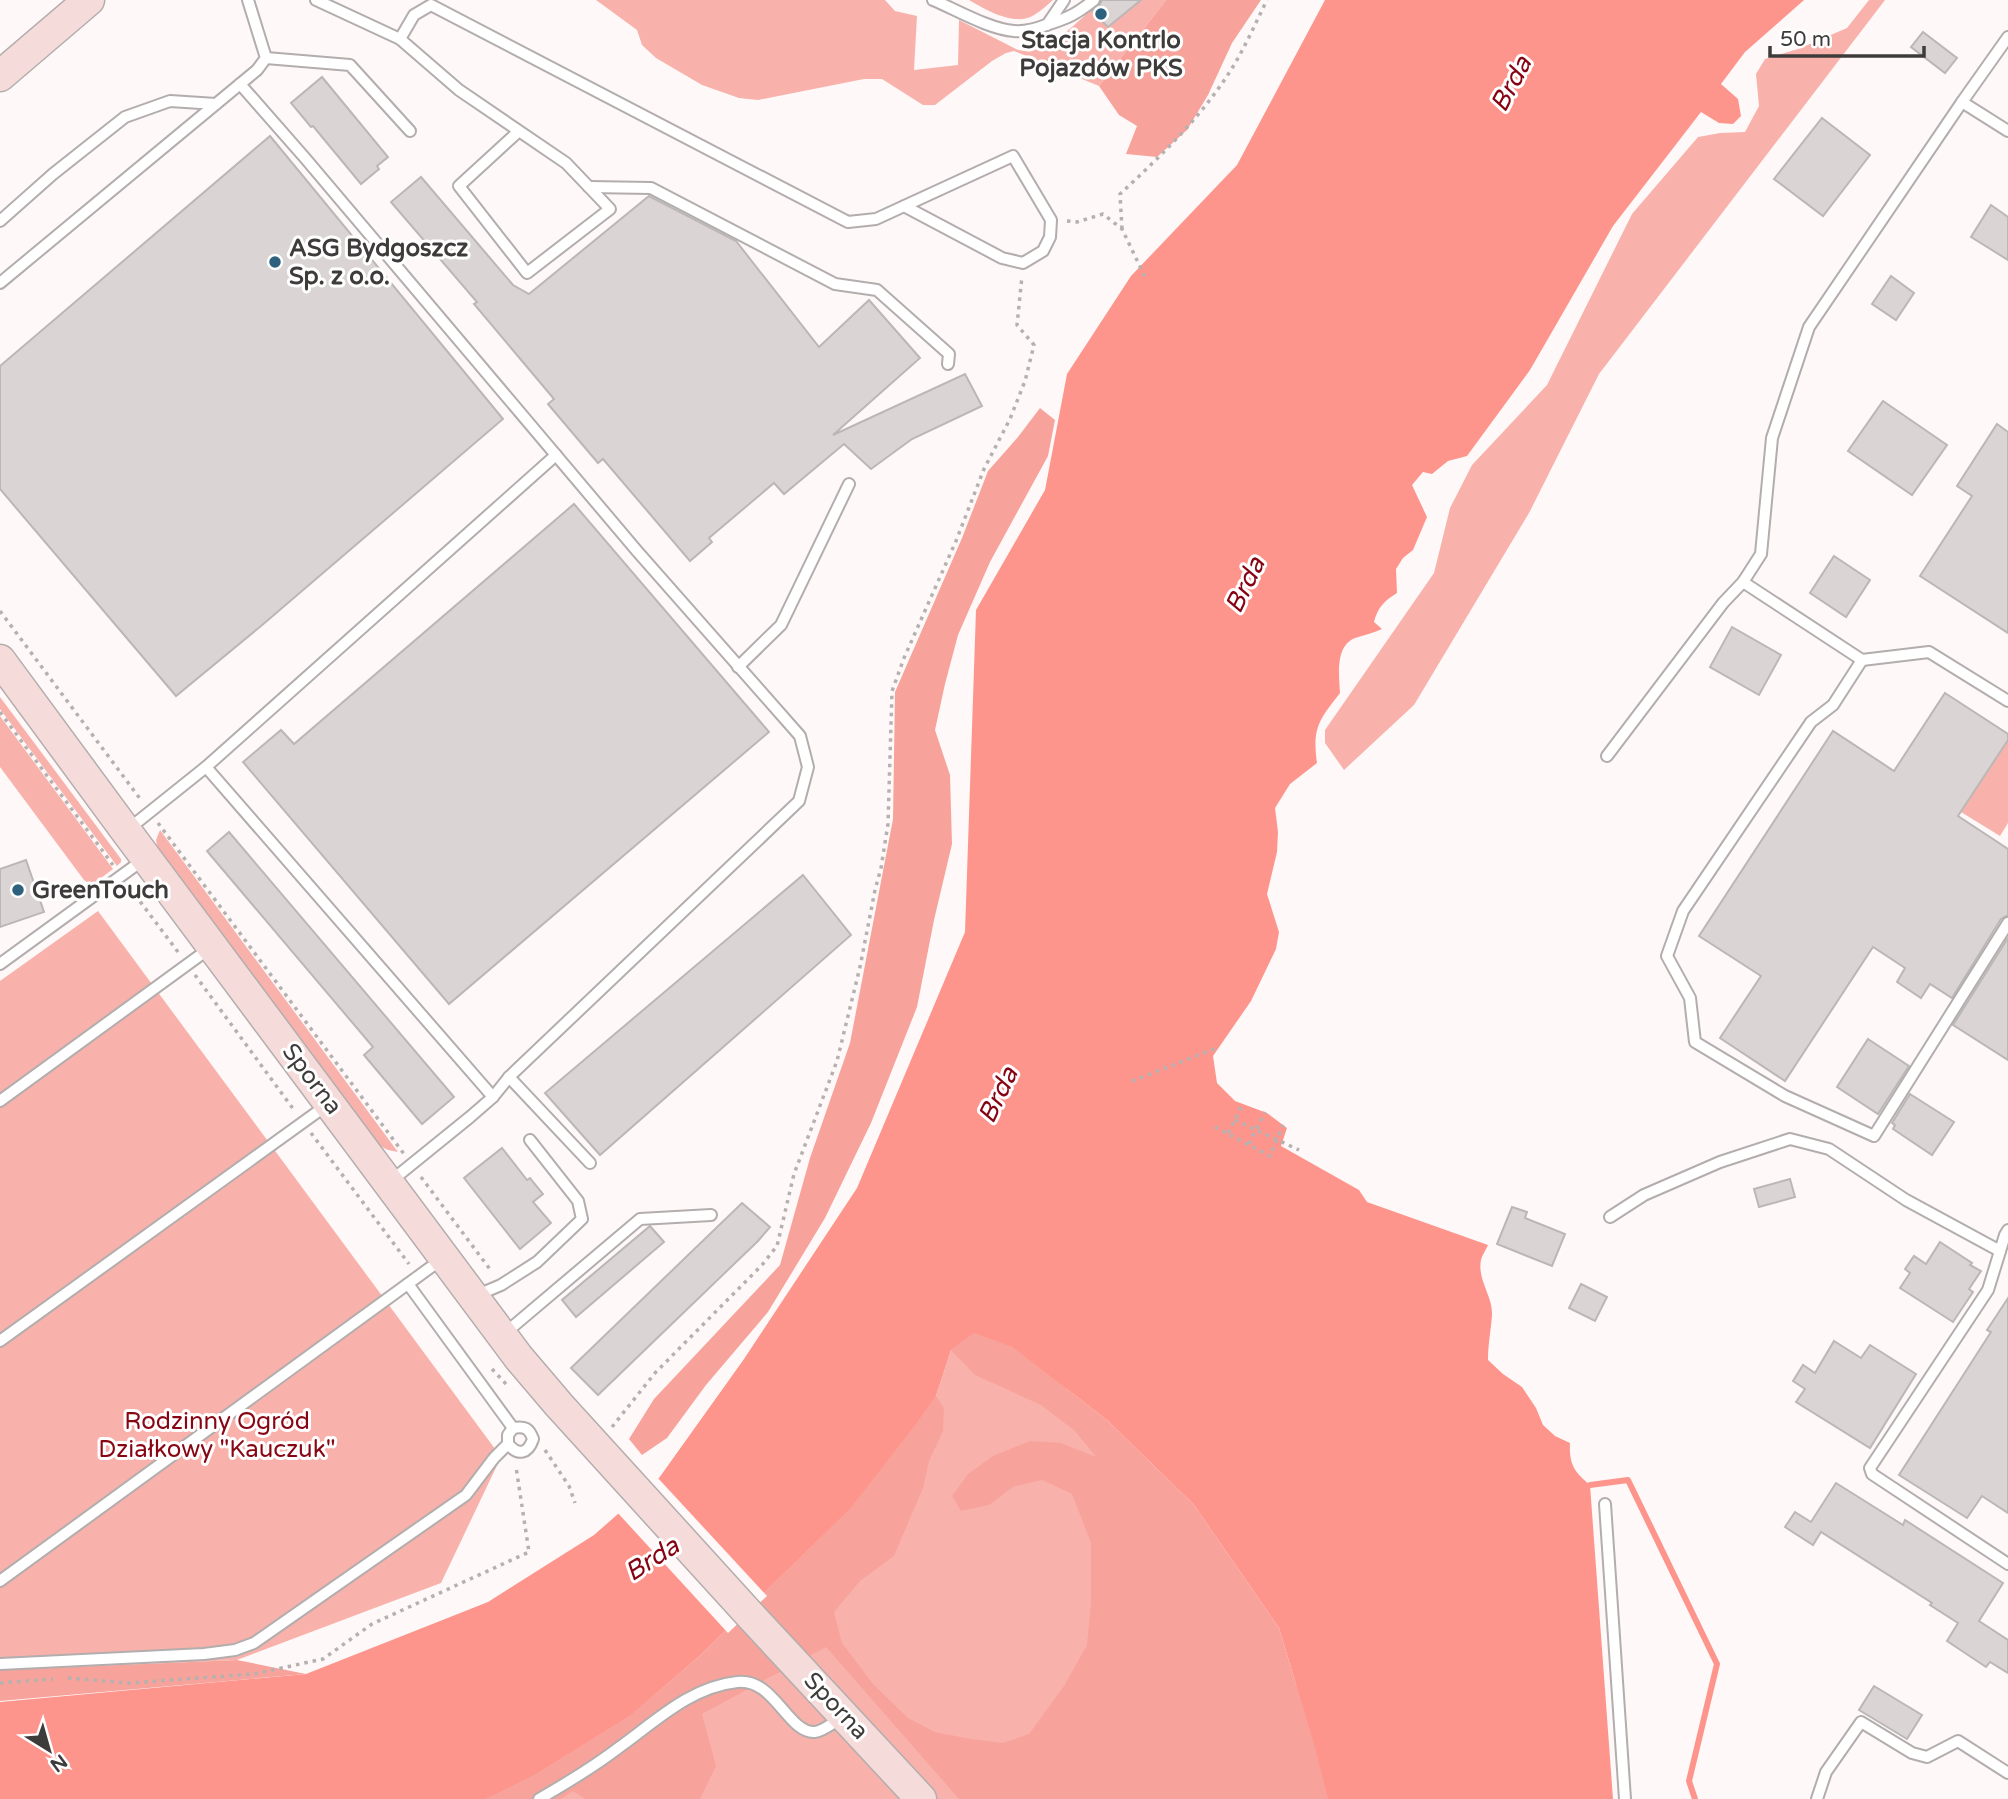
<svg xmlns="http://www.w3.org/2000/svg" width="2008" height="1799" viewBox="0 0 2008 1799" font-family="'Varela Round',sans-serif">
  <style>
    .green { fill: #f8b2ab }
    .forest { fill: #f7a39b }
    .water { fill: #fe958d }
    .pier { fill: #fef9f8 }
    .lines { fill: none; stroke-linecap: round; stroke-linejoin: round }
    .stream { stroke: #fe958d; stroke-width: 6 }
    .building { fill: #dad5d4; stroke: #bcb7b7; stroke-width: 2 }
    .lane-casing { stroke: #b3adad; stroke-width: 14 }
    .secondary-casing { stroke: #b3adad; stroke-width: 33 }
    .path { stroke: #b6b1b1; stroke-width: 3.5; stroke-dasharray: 3.5 5; stroke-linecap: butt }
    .lane { stroke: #fff; stroke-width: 10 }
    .secondary { stroke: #f5dcda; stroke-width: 30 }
    .poi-dot { fill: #2d617d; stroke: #fff; stroke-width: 2.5 }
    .labels { text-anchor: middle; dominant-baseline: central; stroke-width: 6; stroke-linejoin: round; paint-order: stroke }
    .poi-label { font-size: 24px; font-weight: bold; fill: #3e3b3b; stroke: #fff; text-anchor: start }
    .street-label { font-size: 24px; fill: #3e3b3b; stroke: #fff }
    .park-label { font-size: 24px; fill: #880613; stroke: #fff }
    .water-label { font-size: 26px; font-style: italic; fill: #860312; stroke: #fff }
  </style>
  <rect width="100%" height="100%" fill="#fef9f8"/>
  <g class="green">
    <path d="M596,0H885L895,11L917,16L914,70L958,65L959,20L1018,50C1046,56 1072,26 1091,10L1108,27L1140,0H1166L1099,86L1014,51L1006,53L992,61L935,105H923L882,79H864L758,100L739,98L702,85L656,58L642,45L637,30Z"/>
    <path d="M969,0H1053C1047,5 1041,11 1034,15C1015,27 986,10 969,0Z"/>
    <path d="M1869,0H1885L1599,374L1529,513L1414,705L1344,770L1325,743V730L1434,573L1450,508L1472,465L1547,385L1632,214L1698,137L1720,133L1745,132L1759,106L1756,74L1765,59L1798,49L1847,28Z"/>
    <path d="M0,697L121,859V862L117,866L0,709Z"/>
    <path d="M0,716L113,869L93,884H90L84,880L0,767Z"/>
    <path d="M2008,740V823L2000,836L1961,812Z"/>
    <path d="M160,830L398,1152L388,1150L376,1144L159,856L156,840Z"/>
    <path d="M98,911L501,1457L441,1583L237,1660L0,1670V981Z"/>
    <path d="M998,1300L1385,1799H486L936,1396L951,1350Z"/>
  </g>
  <g class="forest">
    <path d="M1166,0H1261L1232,43L1208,95L1187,130L1157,157L1126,154L1137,126L1119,115L1099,86Z"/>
    <path d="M1040,408L1055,420L1048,456L990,562L958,635L945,684L935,730L950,775L952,844L934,920L917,1007L871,1123L825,1218L768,1312L706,1385L667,1438L642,1455L629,1439L654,1399L780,1265L810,1158L850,1043L893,819L895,692L962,538L988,471L1018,437Z"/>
    <path d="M974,1333L1012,1347L1107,1420L1194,1505L1279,1628L1312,1738L1328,1799H959L826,1647L702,1714L716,1766L700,1799H585L573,1791L561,1799H486L536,1774L631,1715L698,1658L851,1508L914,1427L936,1396L944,1408L943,1431L929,1461L923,1488L894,1556L860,1581L834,1612L842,1643L873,1684L908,1718L935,1732L971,1739L1003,1743L1029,1734L1064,1686L1087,1645L1091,1602V1543L1072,1494L1042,1480L1013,1487L989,1505L961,1511L952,1496L968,1474L993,1456L1030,1441L1061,1443L1096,1457L1075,1431L1041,1405L975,1375L951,1350Z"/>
    <path d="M237,1660L306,1674L0,1701V1670Z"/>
  </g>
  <path class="water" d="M1325,0H1804L1745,52L1721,84L1738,99L1741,116L1733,124L1719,123L1701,112L1613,226L1530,370L1467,456L1448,461L1432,474L1423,472L1412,485L1427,517L1413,550L1403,558L1396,569L1397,593C1384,601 1378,607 1374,622L1382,629C1373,633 1364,635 1355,638C1335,646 1339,675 1340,693C1319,720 1312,728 1317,763L1290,784L1275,808L1278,832L1277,852L1267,894L1279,932L1276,949L1251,1001L1213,1056L1217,1083L1235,1101L1267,1113L1287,1128L1281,1146L1359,1190L1367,1202L1488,1245C1486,1250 1482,1255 1481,1260C1477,1280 1493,1296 1492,1315C1491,1330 1488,1344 1488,1360L1503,1374L1522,1387L1536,1408L1543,1425L1555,1436L1570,1443C1569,1464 1574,1472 1590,1485L1613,1799H1328L1312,1738L1279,1628L1194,1505L1107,1420L1012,1347L974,1333L951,1350L936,1396L914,1427L851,1508L698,1657L631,1715L536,1774L486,1799H0V1702L306,1674L488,1602L594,1535L659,1478L744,1359L857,1188L965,932L976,610L1045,490L1067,374L1131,276L1237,165Z"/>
  <path class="pier" d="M656,1476L767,1596L728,1633L616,1511Z"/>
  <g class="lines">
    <path class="stream" d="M1590,1485L1628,1480L1717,1664L1689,1781L1695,1799"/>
  </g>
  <g class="building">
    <path d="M1102,0H1141L1108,27L1092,11L1099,6Z"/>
    <path d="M1923,32L1957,58L1945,73L1911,47Z"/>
    <path d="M322,77L388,157L377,166L379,169L361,184L313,126L311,127L291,103Z"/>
    <path d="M1822,118L1870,155L1823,216L1774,179Z"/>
    <path d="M270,136L503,419L261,626L176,696L0,489V366Z"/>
    <path d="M421,177L513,285L529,294L649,196L736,241L819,347L869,300L920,358L833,435L965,374L982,406L912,439L871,469L844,444L784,494L774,483L709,538L712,542L690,561L603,459L598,463L548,404L554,399L474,304L477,302L391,202Z"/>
    <path d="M1991,205L2008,217V260L1971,237Z"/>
    <path d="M1891,276L1914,293L1896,320L1872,304Z"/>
    <path d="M1883,401L1947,445L1912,495L1848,451Z"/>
    <path d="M1997,424L2008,432V633L1920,576L1972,496L1957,486Z"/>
    <path d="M574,504L769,732L449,1004L243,762L281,730L294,744Z"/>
    <path d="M1834,556L1870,580L1846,617L1810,593Z"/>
    <path d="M1732,627L1781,655L1759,695L1710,667Z"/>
    <path d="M1945,693L2008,734V740L1958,816L2008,849V915L2001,919L1952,998L1930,984L1921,998L1897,982L1905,968L1873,947L1785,1081L1720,1038L1761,976L1699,936L1833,731L1894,771Z"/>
    <path d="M229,832L454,1097L422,1124L364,1055L373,1047L207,851Z"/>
    <path d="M26,860L44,912L0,927V869Z"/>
    <path d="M803,875L851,935L600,1155L545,1093Z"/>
    <path d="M2008,938V1060L1953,1025Z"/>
    <path d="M1868,1039L1909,1066L1878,1114L1837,1087Z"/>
    <path d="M1910,1094L1954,1122L1932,1155L1893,1129L1895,1125L1892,1123Z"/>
    <path d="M502,1148L527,1180L530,1178L543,1194L533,1202L551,1223L520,1249L464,1178Z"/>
    <path d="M1790,1179L1795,1197L1759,1207L1754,1189Z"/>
    <path d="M742,1203L770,1227L758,1241L598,1395L571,1368Z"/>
    <path d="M1512,1207L1527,1212L1525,1218L1565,1234L1552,1266L1497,1244Z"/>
    <path d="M650,1226L664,1242L576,1317L562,1300Z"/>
    <path d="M1940,1242L1972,1263L1970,1265L1981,1271L1969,1289L1973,1292L1953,1322L1900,1288L1910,1273L1905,1269L1914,1256L1926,1264Z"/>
    <path d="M1581,1284L1607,1297L1595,1321L1569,1308Z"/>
    <path d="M2008,1298V1513L1982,1496L1967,1518L1899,1475L1991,1332L1987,1330Z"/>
    <path d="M1834,1341L1861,1358L1870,1345L1916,1374L1870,1448L1796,1402L1805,1389L1793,1381L1803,1365L1815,1373Z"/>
    <path d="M1836,1483L1903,1525L1905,1520L2003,1583L1979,1621L2008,1640V1673L1990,1662L1986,1667L1947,1641L1958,1623L1930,1605L1932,1603L1821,1532L1813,1545L1785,1527L1795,1512L1811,1522Z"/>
    <path d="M1874,1686L1922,1715L1907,1739L1859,1710Z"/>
  </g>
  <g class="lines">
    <defs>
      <g id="lane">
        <path d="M316,0L400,39L459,90L566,163L610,209L527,273L459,186L519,131"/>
        <path d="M933,0C957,10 989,29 1014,31C1026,32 1036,29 1046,25C1068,18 1075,15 1094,0"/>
        <path d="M1047,25L1064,0"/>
        <path d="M400,39L414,15L431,5L848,222L876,219L1013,156L1051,220L1050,237L1043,251L1023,263L1002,258L904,206"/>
        <path d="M266,58L350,65L410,131"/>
        <path d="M240,84L305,158L637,551L800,736L808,767L799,801L509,1077L493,1097L470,1117L391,1181"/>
        <path d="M1962,102L2008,37"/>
        <path d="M2008,131L1962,102L1809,327L1772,438L1761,554L1743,582L1862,660L1929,652L2008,701"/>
        <path d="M589,187L651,188L835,284L877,290L949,354L948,364"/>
        <path d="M0,221L53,174L125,117L170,101L216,104"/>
        <path d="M0,283L257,70L266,58L248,0"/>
        <path d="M1862,660L1833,705L1811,722L1683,911L1667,956L1690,998L1695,1042L1785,1096L1874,1136L2008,923"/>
        <path d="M738,667L781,625L849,484"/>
        <path d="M1607,756L1723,603L1743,582"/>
        <path d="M206,767L493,1097"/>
        <path d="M126,831L206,767L556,455"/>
        <path d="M0,964L143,860"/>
        <path d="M509,1077L590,1163"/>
        <path d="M0,1101L210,948"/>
        <path d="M1610,1217L1644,1195L1720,1162L1790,1139L1829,1149L1906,1200L2000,1251"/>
        <path d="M2008,1230L2005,1235L1988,1290L1870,1468L1872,1474L2008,1564"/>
        <path d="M408,1284L513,1428"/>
        <path d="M475,1296L501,1285L537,1262L582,1219L578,1201L530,1140"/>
        <path d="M504,1334L640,1219L711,1215"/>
        <path d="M0,1341L327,1105"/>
        <path d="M1605,1504L1625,1799"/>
        <path d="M0,1581L442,1259"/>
        <path d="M0,1664L204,1654L235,1650L254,1643L466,1495L494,1458L508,1444V1435L513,1428C525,1426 529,1428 533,1439C528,1454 518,1456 508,1444"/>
        <path d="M539,1799C567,1783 595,1766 621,1746C657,1720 691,1687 737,1682C774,1677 788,1734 815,1732C824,1731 835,1721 843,1717"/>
        <path d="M1817,1799L1826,1772L1861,1722L1912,1753L1927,1757L1958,1741L2008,1773"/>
      </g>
      <g id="secondary">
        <path d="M0,76L89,0"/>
        <path d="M0,660L126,831L519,1358L559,1405L750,1615L921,1799"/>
      </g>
    </defs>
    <use href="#lane" class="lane-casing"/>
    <use href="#secondary" class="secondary-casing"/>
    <g class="path">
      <path d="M1067,221L1077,222L1103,214L1122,229L1146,279"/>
      <path d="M1122,229L1120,194C1159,158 1200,118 1229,73C1244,50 1255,24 1267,0"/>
      <path d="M0,611L141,800"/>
      <path d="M0,712L113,865"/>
      <path d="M158,823L404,1154"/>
      <path d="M130,888L178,952"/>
      <path d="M195,975L294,1110"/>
      <path d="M1132,1081L1219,1047"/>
      <path d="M1235,1120L1299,1150"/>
      <path d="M1215,1127L1270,1156L1283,1125"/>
      <path d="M311,1133L409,1264"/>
      <path d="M1228,1133L1243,1104"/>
      <path d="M1249,1144L1265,1112"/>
      <path d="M421,1177L492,1272"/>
      <path d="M492,1369L506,1384"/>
      <path d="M612,1427L655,1373L762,1265L777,1246L794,1174L837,1061L860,967L875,890L881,868L888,824L892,691L904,658L956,541L984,469L1010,419L1025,381L1034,345L1017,325L1022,276"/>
      <path d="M545,1450L569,1486L575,1503"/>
      <path d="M68,1678L129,1683L254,1674L323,1659L372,1624L529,1552L516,1467"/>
      <path d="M0,1683L53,1679"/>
    </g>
    <use href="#lane" class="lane"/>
    <use href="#secondary" class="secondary"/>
  </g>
  <g class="poi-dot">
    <circle cx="1101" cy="14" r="7"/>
    <circle cx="275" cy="262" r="7"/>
    <circle cx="18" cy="890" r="7"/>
  </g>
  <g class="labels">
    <g class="poi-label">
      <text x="1101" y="40" text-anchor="middle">Stacja Kontrlo<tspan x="1101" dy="28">Pojazdów PKS</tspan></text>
      <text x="289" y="248">ASG Bydgoszcz<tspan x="289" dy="28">Sp. z o.o.</tspan></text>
      <text x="32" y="890">GreenTouch</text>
    </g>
    <g class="street-label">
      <text transform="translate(312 1079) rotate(53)">Sporna</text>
      <text transform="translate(836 1706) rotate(47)">Sporna</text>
    </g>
    <g class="park-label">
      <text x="217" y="1421">Rodzinny Ogród<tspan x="217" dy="28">Działkowy "Kauczuk"</tspan></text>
    </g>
    <g class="water-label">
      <text transform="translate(1511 84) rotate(-62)">Brda</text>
      <text transform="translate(1245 585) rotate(-64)">Brda</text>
      <text transform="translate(998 1095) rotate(-64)">Brda</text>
      <text transform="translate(652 1559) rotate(-33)">Brda</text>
    </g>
  </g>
  <g transform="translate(49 1750) rotate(143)" stroke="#ffffff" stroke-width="5" paint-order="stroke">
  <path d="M0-5L12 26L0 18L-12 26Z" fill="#3e3b3b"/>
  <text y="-10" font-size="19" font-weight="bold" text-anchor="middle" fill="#3e3b3b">N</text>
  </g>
  <path d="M1770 46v10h154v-10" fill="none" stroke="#3e3b3b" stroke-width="3.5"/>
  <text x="1780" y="46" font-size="21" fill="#3e3b3b" stroke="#ffffff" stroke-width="5" paint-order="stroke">50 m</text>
</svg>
